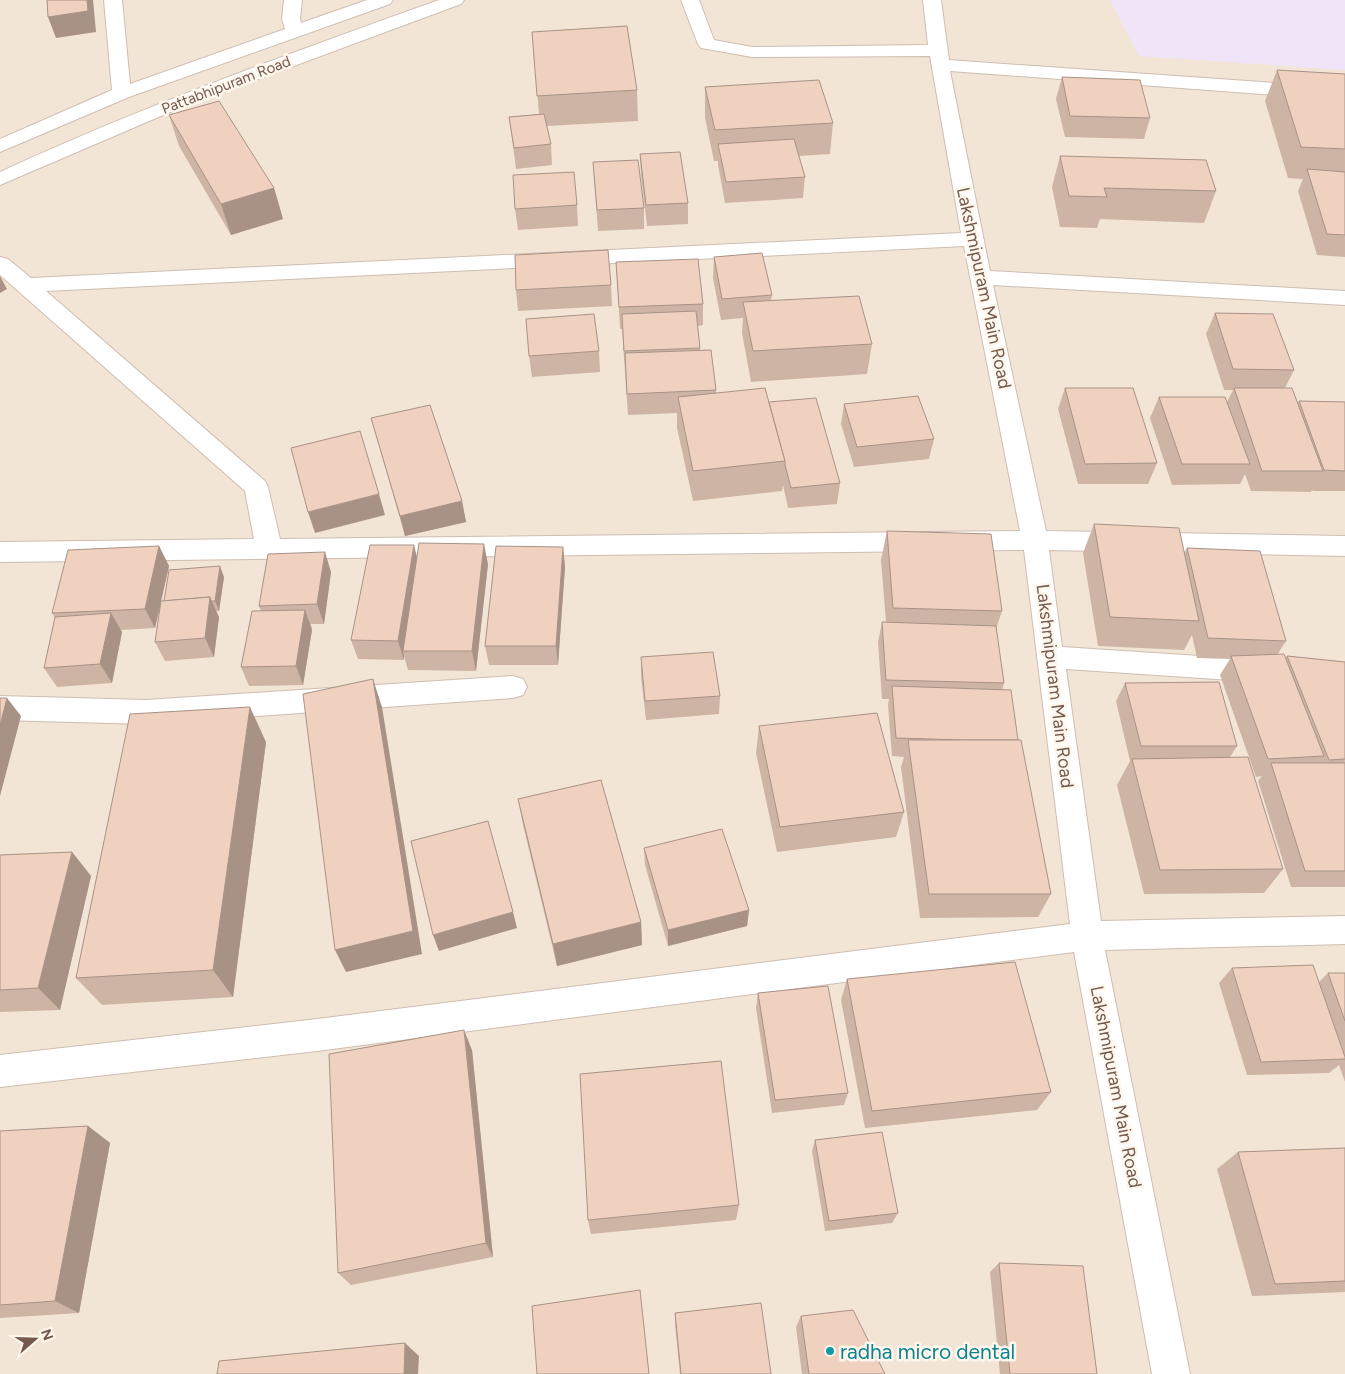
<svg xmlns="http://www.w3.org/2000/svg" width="1345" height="1374" viewBox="0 0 1345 1374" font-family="Figtree,sans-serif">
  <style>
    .residential { fill: #f3e5d6 }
    .education { fill: #f0e4f8 }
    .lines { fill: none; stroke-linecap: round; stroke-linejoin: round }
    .minor-casing { stroke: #cfbdb0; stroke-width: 2 }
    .minor { fill: #fff; fill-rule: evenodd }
    .wall { fill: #ceb4a5 }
    .shaded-wall { fill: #a89286 }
    .building { fill: #f0d1c0; stroke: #a89286 }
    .culture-dot { fill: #0f9aa8; stroke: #fef7ed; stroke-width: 2 }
    .labels { text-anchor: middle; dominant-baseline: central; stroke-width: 5; stroke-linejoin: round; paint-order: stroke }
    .far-street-label { font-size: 15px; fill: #74594c; stroke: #fef7ed }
    .street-label { font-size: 18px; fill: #74594c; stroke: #fef7ed }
    .near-culture-label { font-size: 21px; fill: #0d838f; stroke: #fef7ed; text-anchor: start }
  </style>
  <rect width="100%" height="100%" fill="#fbf3e7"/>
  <rect class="residential" x="0" y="0" width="1345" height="1374"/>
  <path class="education" d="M1110,0H1345V70L1139,56Z"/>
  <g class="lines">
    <defs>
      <g id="minor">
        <path d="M104,0H122L130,84L285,29L282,19L284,0H302L300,19L301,23L367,0H393L390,4L129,97L0,152V139L112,90Z"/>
        <path d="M439,0H464L461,4L175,110L0,185V172C143,106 291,53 439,0Z"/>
        <path d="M681,0H699L714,40L752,47L928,45L923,0H941L949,60L1345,88V100L950,71L990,271L1345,291V305L993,285L1046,531L1345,536V556L1049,550L1062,647L1261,660L1271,663L1275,671L1271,679L1261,682L1066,669L1101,921L1345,916V944L1105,950L1190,1374H1152L1074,952L317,1051L0,1087V1055L317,1019L1070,924L1024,550L0,562V542L254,539L245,491L0,275V257L8,259L31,278L961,233L930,56L752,57L707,49L701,48L698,44ZM964,246L1020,531L280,539L268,487L265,481L46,291Z"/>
        <path d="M513,676L523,679L527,687L523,695L513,698L146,724L0,720V696L146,700Z"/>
      </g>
    </defs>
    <use href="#minor" class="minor-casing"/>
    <use href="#minor" class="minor"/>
  </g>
  <g class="wall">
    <path d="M532,32L637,90L638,121L547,126L551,144L552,165L516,169L512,138L509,117L539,114Z"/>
    <path d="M1277,70L1345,74V257L1317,255L1298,191L1303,179L1288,178L1265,101Z"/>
    <path d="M1062,77L1150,118L1144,139L1065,137L1056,99Z"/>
    <path d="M705,87L833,123L830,154L799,156L805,177L803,198L725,203L718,165V161H714L705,118Z"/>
    <path d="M169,115L274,188L283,219L231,235L179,146Z"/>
    <path d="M640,154L688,203V224L647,226L641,175Z"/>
    <path d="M1060,156L1216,191L1204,223L1100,219L1097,228L1060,227L1052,187Z"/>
    <path d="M593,162L644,208V229L598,231Z"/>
    <path d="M577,205L578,226L518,230L515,209Z"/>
    <path d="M714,257L772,295L771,301L872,344L867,374L751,382L742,333L743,318L721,320L713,278Z"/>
    <path d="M616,262L703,304V325L698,326L700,350L716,390V393L769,403L840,483L837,504L788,508L783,485L782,491L693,501L677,428V413L628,415L622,329H620Z"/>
    <path d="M611,285L612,306L518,311L516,290Z"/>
    <path d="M1215,313L1294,370L1285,388L1298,403L1299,401L1345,402V491H1313L1312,490L1311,492L1251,491L1245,474L1240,484L1172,485L1150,418L1159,397L1227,402L1233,390H1224L1206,334Z"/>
    <path d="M599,351L600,372L532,377L529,356Z"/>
    <path d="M1065,388L1157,463L1148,484H1078L1058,409Z"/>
    <path d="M844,404L934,439L929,459L854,467L841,424Z"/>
    <path d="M371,418L462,501L466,522L405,536Z"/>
    <path d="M1094,524L1184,553L1187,548L1286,641L1277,655L1286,658L1287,656L1345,662V887H1291L1258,781L1262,776L1256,777L1220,675L1230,659L1197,658L1192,635L1184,650L1098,646L1083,553Z"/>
    <path d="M887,531L1002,611L996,629L1004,683L1002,690L1018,740L1051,894L1038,917L920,918L901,767L904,757L892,756L888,705L889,699H882L878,642L882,622H886L881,560Z"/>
    <path d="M159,546L169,566L161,601H164L224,577L219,611H216L219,617L214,657L165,661L155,642L161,603L155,628L120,630L122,632L112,683L57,687L44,668L55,618L52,613Z"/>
    <path d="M563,547L565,567L558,665H489L485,646Z"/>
    <path d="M417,557L488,564L476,671L408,670L404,656V660L358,659L351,640Z"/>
    <path d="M331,572L324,624H311L312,630L303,685L249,686L241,667L261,611L259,606Z"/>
    <path d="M641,657L720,696L719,714L646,720L641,676Z"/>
    <path d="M1125,683L1237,746L1230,757L1283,869L1264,893L1144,894L1117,785L1130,761L1116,701Z"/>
    <path d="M759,726L904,812L896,837L777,852L756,753Z"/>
    <path d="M266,742L233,997L102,1005L76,978Z"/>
    <path d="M518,799L641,922L642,945L557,966L523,825Z"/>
    <path d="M644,848L749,910L747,926L668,946L645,865Z"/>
    <path d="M72,852L91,876L60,1010L0,1012V855Z"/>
    <path d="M1232,968L1319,982L1328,973H1345V1082L1339,1065L1329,1073L1247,1075L1219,983Z"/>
    <path d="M847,979L1051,1092L1037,1110L865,1128L841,1000Z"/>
    <path d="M758,993L848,1093L844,1105L772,1113L756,1008Z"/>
    <path d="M472,1050L493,1257L351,1285L338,1273Z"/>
    <path d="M88,1126L110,1143L79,1313L0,1318V1131Z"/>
    <path d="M815,1140L898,1213L892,1223L825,1231L812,1151Z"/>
    <path d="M1345,1148V1292L1252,1296L1217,1169L1238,1152Z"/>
    <path d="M739,1205L736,1220L591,1234L588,1220Z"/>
    <path d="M999,1263L1097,1374H1000L990,1272Z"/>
    <path d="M675,1313L771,1374H680L675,1324Z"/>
    <path d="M801,1316L885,1374H802L796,1327Z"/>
  </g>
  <g class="shaded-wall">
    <path d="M87,0H93L96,32L56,38L48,17Z"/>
    <path d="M274,188L283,219L231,235L221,204Z"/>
    <path d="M0,276L7,289L0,293Z"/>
    <path d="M379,494L385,515L315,533L308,512Z"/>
    <path d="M462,501L466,522L405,536L400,516Z"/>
    <path d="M484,544L488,564L476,671L472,651Z"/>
    <path d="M414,545L419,565L403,651L404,656V660L398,641Z"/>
    <path d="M159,546L169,566L155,628L145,609Z"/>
    <path d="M563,547L565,567L558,665L556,646Z"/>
    <path d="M325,552L331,572L324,624L317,604Z"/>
    <path d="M220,566L224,577L219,611L215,601Z"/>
    <path d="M210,597L219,617L214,657L205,638Z"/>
    <path d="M305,610L312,630L303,685L296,666Z"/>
    <path d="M111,613L122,632L112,683L100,664Z"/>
    <path d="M373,679L382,707L422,954L346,972L335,950Z"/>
    <path d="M7,698L21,716L0,796V725Z"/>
    <path d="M250,707L266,742L233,997L213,970Z"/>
    <path d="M72,852L91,876L60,1010L38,988Z"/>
    <path d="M749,910L747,926L668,946V930Z"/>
    <path d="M513,912L517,928L439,951L433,935Z"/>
    <path d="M641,922L642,945L557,966L553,944Z"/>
    <path d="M464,1030L472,1050L493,1257L486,1243Z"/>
    <path d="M88,1126L110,1143L79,1313L55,1301Z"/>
    <path d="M405,1343L419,1356L418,1374H404Z"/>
  </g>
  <g class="building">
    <path d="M47,0H87L88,11L48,17Z"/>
    <path d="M627,26L637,90L537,96L532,32Z"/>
    <path d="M1277,70L1345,74V149L1301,147Z"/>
    <path d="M1062,77L1140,80L1150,118L1070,116Z"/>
    <path d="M819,80L833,123L715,130L705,87Z"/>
    <path d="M219,101L274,188L221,204L169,115Z"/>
    <path d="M544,114L551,144L514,148L509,117Z"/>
    <path d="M794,139L805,177L726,182L718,144Z"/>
    <path d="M680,152L688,203L646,205L640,154Z"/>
    <path d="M1060,156L1206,160L1216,191L1104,188L1107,197L1069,196Z"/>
    <path d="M638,160L644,208L597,210L593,162Z"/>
    <path d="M1307,169L1345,172V235L1327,234Z"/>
    <path d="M574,172L577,205L515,209L513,175Z"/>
    <path d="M608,250L611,285L516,290L515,255Z"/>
    <path d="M762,253L772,295L722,299L714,257Z"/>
    <path d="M698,259L703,304L619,307L616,262Z"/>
    <path d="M859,296L872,344L753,351L743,302Z"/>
    <path d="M696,311L700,348L624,351L622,314Z"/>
    <path d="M1215,313L1273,314L1294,370L1233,369Z"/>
    <path d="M594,314L599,351L529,356L526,319Z"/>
    <path d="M711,350L716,390L627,394L625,353Z"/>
    <path d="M765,388L785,461L693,471L678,397Z"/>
    <path d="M1065,388H1133L1157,463L1085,464Z"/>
    <path d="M1234,388H1292L1323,471H1262Z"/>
    <path d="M918,396L934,439L857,447L844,404Z"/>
    <path d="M1159,397H1225L1250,464H1182Z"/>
    <path d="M816,398L840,483L791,488L785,465V461L769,402Z"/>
    <path d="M1299,401L1345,402V471L1324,470Z"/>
    <path d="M430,405L462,501L400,516L371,418Z"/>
    <path d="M360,431L379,494L308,512L291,448Z"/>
    <path d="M1094,524L1179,528L1199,621L1110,617Z"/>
    <path d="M887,531L991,534L1002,611L893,608Z"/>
    <path d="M419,543L484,544L472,651H403Z"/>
    <path d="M370,545H414L398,641L351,640Z"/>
    <path d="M159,546L145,609L52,613L68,550Z"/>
    <path d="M496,546L563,547L556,646H485Z"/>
    <path d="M1187,548L1260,551L1286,641L1208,638Z"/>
    <path d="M325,552L317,604L259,606L268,554Z"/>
    <path d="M220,566L215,601H211L210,597L164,601L169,570Z"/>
    <path d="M210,597L205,638L155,642L161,601Z"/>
    <path d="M305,610L296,666L241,667L252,611Z"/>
    <path d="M111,613L100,664L44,668L55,617Z"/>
    <path d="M882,622L996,626L1004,683L886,680Z"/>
    <path d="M713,652L720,696L645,701L641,657Z"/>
    <path d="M1284,654L1324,756L1268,759L1231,656Z"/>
    <path d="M1287,656L1345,662V759L1329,760Z"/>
    <path d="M373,679L413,931L335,950L303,694Z"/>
    <path d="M1219,682L1237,746H1141L1125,683Z"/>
    <path d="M892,686L1011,690L1018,740H964L896,738Z"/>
    <path d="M0,698H7L0,725Z"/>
    <path d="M250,707L213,970L76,978L130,714Z"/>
    <path d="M877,713L904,812L780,827L759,726Z"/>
    <path d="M908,740H1021L1051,894H929Z"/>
    <path d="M1248,757L1283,869L1160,870L1132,759Z"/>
    <path d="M1271,763H1345V871H1305Z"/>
    <path d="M601,780L641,922L553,944L518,799Z"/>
    <path d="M488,821L513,912L433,935L411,841Z"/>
    <path d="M722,829L749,910L668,930L644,848Z"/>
    <path d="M72,852L38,988L0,990V855Z"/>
    <path d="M1015,962L1051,1092L872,1111L847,979Z"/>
    <path d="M1313,965L1345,1057V1059L1261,1062L1232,968Z"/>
    <path d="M1328,973H1345V1021Z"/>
    <path d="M828,986L848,1093L775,1100L758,993Z"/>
    <path d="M464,1030L486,1243L338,1273L329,1054Z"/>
    <path d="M721,1061L739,1205L588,1220L580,1074Z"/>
    <path d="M88,1126L55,1301L0,1305V1131Z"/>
    <path d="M882,1132L898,1213L829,1221L815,1140Z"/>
    <path d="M1345,1148V1281L1275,1284L1238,1152Z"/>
    <path d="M999,1263L1083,1266L1097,1374H1010Z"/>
    <path d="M640,1290L649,1374H537L532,1306Z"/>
    <path d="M761,1303L771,1374H681L675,1313Z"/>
    <path d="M853,1310L885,1374H809L801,1316Z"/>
    <path d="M405,1343L404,1374H217L219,1361Z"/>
  </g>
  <circle class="culture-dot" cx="830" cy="1351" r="5"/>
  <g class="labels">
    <g class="far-street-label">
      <text transform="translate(226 85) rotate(-21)">Pattabhipuram Road</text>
    </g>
    <g class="street-label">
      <text transform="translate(984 288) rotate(78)">Lakshmipuram Main Road</text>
      <text transform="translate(1055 686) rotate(83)">Lakshmipuram Main Road</text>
      <text transform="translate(1116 1087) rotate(79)">Lakshmipuram Main Road</text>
    </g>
    <g class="near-culture-label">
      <text x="840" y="1351">radha micro dental</text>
    </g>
  </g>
  <g transform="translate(35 1339) rotate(70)" stroke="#fef7ed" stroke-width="4" paint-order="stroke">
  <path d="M0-4L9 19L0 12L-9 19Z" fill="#74594c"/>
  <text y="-8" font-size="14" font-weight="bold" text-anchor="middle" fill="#74594c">N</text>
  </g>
</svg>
